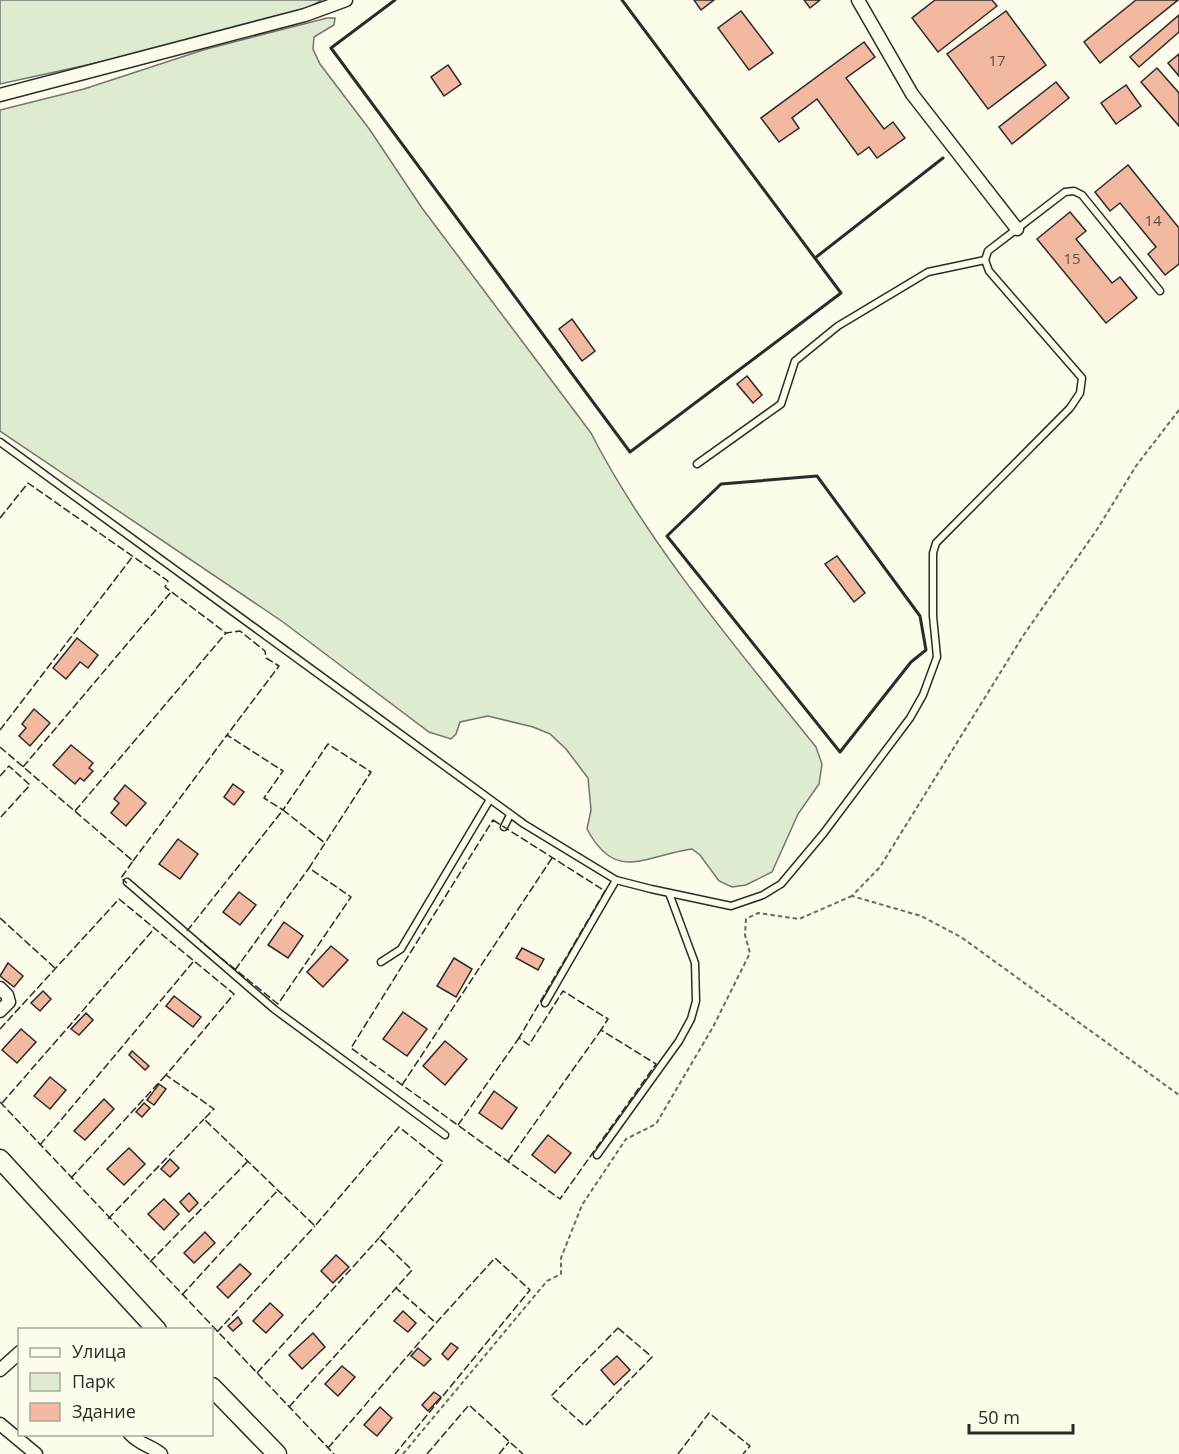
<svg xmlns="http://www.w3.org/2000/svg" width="1179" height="1454" viewBox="0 0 1179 1454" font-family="'Open Sans',sans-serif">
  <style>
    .green { fill: #deebd1; stroke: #74746e; stroke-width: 1.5 }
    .building { fill: #f2b8a0; stroke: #2b2b2b; stroke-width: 1.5 }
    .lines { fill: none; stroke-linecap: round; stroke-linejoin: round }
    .lane-casing { stroke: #2b2b2b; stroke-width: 9 }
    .street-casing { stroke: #2b2b2b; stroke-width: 15 }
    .secondary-casing { stroke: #2b2b2b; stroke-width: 21 }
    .path { stroke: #6a6964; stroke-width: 2; stroke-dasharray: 4.5 3; stroke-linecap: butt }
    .lane { stroke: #fdfbea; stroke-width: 6 }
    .street { stroke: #fdfbea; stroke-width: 12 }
    .secondary { stroke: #fdfbea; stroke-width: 18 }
    .fence { stroke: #2b2b2b; stroke-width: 1.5; stroke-dasharray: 8 3; stroke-linecap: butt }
    .wall { stroke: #2b2b2b; stroke-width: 3 }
    .labels { text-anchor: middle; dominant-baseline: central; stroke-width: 4.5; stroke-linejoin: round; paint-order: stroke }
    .number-label { font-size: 15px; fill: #5d4e48 }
  </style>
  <rect width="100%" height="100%" fill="#fdfbea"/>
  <g class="green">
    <path d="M0,0H322L302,11L164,48L0,84Z"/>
    <path d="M327,18H335L334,25L314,37L313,49L320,64L370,130L422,208L591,433C647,543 739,651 816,747L822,764L819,784L798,814L772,872L746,885L732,887L719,881L700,855L692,849C646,855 616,884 587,829L591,810L588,778L566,749L550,734L533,727L488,716L460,722L456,734L451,739L429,732L283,622L0,431V110L84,89L203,50Z"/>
  </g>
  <g class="building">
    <path d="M694,0H714L701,10Z"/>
    <path d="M804,0H820L810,8Z"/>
    <path d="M935,0H992L997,6L938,52L912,18Z"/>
    <path d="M1136,0H1178L1100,63L1084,42Z"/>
    <path d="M741,11L773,53L749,70L718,28Z"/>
    <path d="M1006,11L1046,65L988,109L947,54Z"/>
    <path d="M1179,15V32L1139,67L1130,57Z"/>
    <path d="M864,42L875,57L846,78L884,129L893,122L905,138L877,158L869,147L858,155L817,99L792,118L799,128L779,142L761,118Z"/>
    <path d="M1179,54V76L1168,63Z"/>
    <path d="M448,65L461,84L444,96L431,77Z"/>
    <path d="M1157,68L1179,93V126L1141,82Z"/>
    <path d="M1056,82L1069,98L1012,144L999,127Z"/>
    <path d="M1126,85L1141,106L1116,124L1101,103Z"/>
    <path d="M1128,165L1179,228V264L1165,275L1148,254L1156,247L1120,203L1110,211L1095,192Z"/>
    <path d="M1070,212L1086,231L1076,239L1112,283L1120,277L1137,298L1106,323L1037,239Z"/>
    <path d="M572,319L595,351L582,361L559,329Z"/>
    <path d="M747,376L762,395L753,403L737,384Z"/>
    <path d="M837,556L865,593L854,602L825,564Z"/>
    <path d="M77,638L98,655L88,668L80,662L66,679L53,668Z"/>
    <path d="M34,709L50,723L30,746L19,736L26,728L22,724Z"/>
    <path d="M71,745L93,763L89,768L93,771L84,781L80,778L75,784L53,765Z"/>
    <path d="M233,784L244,792L234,805L224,797Z"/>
    <path d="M125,785L146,803L126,826L111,813L119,803L114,799Z"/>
    <path d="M178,839L198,854L180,879L159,864Z"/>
    <path d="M239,892L256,905L240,925L223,912Z"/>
    <path d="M284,922L303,936L288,958L268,945Z"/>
    <path d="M331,946L348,960L323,987L307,972Z"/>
    <path d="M522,948L544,959L538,970L516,958Z"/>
    <path d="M454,958L472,969L456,997L437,986Z"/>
    <path d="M8,963L23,976L14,987L0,976Z"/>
    <path d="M43,991L51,999L40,1011L31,1003Z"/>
    <path d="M174,996L201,1017L193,1027L166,1006Z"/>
    <path d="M403,1012L427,1029L407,1056L383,1039Z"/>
    <path d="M86,1013L93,1020L79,1035L71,1029Z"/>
    <path d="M21,1029L36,1042L17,1063L2,1050Z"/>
    <path d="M445,1041L467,1059L445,1085L423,1066Z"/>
    <path d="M132,1051L149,1066L145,1070L129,1055Z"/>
    <path d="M50,1077L66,1090L50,1109L34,1096Z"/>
    <path d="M159,1084L166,1089L154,1105L147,1100Z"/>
    <path d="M494,1091L517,1108L502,1129L479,1113Z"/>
    <path d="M104,1099L114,1109L85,1140L74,1131Z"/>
    <path d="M144,1103L150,1108L142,1117L136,1112Z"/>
    <path d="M548,1135L571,1153L555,1173L532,1155Z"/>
    <path d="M129,1148L145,1164L124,1185L107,1169Z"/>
    <path d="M170,1159L179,1168L170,1177L161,1169Z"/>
    <path d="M189,1193L198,1203L189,1212L180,1202Z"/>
    <path d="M164,1199L179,1214L164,1230L148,1214Z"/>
    <path d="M205,1232L215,1243L194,1263L184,1253Z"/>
    <path d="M336,1255L349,1267L333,1283L321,1271Z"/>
    <path d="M240,1264L251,1274L228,1298L217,1287Z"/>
    <path d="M270,1303L283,1315L266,1333L253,1321Z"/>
    <path d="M403,1311L416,1323L408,1332L394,1321Z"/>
    <path d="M238,1317L242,1323L233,1331L228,1326Z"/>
    <path d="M313,1333L325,1347L302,1369L289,1355Z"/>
    <path d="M451,1343L458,1348L448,1360L442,1354Z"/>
    <path d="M418,1348L431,1359L424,1366L411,1356Z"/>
    <path d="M617,1356L630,1370L614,1385L601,1370Z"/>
    <path d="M342,1366L355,1377L338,1396L325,1384Z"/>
    <path d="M434,1392L441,1397L428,1411L422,1405Z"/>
    <path d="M380,1407L392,1418L377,1436L364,1425Z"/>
  </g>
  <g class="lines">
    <defs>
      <g id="lane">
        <path d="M0,442L524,824L616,880L651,889L731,906L763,895L781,884L823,834L910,718L923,695L937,657L933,616V553L936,543L1070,408L1080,393L1082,378L989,271L985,260L988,251L1065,192L1074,191L1082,195L1160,291"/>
        <path d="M697,464L781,404L795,361L838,326L928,272L985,260"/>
        <path d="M504,827L510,815"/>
        <path d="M127,882L274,1009L445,1135"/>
        <path d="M381,962L401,949L489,801"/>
        <path d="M545,1003L616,880"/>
        <path d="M597,1155L679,1041L691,1019L696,1001L695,963L669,893"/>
      </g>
      <g id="street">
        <path d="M858,0L912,94L1017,229"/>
        <path d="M0,95L305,15L346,0"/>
        <path d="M0,988L7,995L9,1002L0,1011"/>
        <path d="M0,1370L20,1352"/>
        <path d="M0,1424L36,1454"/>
        <path d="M130,1434C142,1446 150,1445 161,1454"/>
      </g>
      <g id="secondary">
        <path d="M0,1159L157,1330"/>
        <path d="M212,1387L277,1454"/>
      </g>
    </defs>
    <use href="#lane" class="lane-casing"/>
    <use href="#street" class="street-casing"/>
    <use href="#secondary" class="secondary-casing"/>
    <g class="path">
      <path d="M1179,410L1136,466L1098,528L1023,636L880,867L852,896L921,916L961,937L1179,1095"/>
      <path d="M403,1454L547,1281L561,1274V1258L582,1205L626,1139L656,1124L713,1027L750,953L745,935L746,919L758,913L799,919L852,896"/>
    </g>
    <use href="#lane" class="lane"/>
    <use href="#street" class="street"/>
    <use href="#secondary" class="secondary"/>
    <g class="fence">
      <path d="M0,518L28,483L168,581L165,587L226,633L240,631L265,651L266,658L279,666L227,735L283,771L264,798L283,810L328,744L371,772L309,868L351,897L278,1004L200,941"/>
      <path d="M0,730L133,556"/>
      <path d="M0,747L133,861L121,878L127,883"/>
      <path d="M23,767L171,592"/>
      <path d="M0,776L9,766L30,785L0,818"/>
      <path d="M75,811L226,633"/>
      <path d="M493,820L605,891L519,1038L529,1045L563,991L608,1019L601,1030L656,1064L560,1199L351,1048Z"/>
      <path d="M133,861L227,735"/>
      <path d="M0,918L56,969"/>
      <path d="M187,931L283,810L325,843"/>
      <path d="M235,970L309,868"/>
      <path d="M0,1029L119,899L234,994L166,1075L214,1109L204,1119L315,1226L399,1127L443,1162L379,1238L412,1270L396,1288L436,1323L495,1258L530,1290L395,1454"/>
      <path d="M402,1085L552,858"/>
      <path d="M0,1102L334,1454"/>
      <path d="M2,1103L154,929"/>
      <path d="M458,1125L519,1038"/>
      <path d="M40,1145L193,962"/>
      <path d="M508,1161L601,1030"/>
      <path d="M71,1178L166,1075"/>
      <path d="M108,1219L204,1119"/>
      <path d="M150,1262L248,1161"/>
      <path d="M182,1295L278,1190"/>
      <path d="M618,1328L652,1357L585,1426L551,1396Z"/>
      <path d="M217,1332L315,1226"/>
      <path d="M257,1373L379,1238"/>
      <path d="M289,1407L396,1288"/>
      <path d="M328,1448L436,1323"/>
      <path d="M427,1454L469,1405L523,1454"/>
      <path d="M499,1454L509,1442"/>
      <path d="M678,1454L709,1413L750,1446L743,1454"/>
    </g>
    <g class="wall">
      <path d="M395,0L331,48L630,452L841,293L622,0"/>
      <path d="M815,258L943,158"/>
      <path d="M817,476L920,616L926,650L911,662L840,752L667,536L721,484Z"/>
    </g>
  </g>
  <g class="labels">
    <g class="number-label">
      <text x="997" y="60">17</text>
      <text x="1153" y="220">14</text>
      <text x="1072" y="258">15</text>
    </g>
  </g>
  <rect x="18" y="1328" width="195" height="108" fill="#fdfbea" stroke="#a9a89e" stroke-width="1.5"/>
  <rect x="30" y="1348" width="30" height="9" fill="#fdfbea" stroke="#a9a89e" stroke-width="1.5"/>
  <text x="72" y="1358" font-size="18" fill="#2b2b2b">Улица</text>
  <rect x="30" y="1373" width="30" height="18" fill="#deebd1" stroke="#a9a89e" stroke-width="1.5"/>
  <text x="72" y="1388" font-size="18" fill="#2b2b2b">Парк</text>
  <rect x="30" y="1403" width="30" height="18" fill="#f2b8a0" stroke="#a9a89e" stroke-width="1.5"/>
  <text x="72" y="1418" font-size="18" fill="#2b2b2b">Здание</text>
  <path d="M969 1424v9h104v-9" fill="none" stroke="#2b2b2b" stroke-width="3"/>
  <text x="978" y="1424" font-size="18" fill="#2b2b2b" stroke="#fdfbea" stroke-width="4.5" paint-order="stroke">50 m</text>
</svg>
